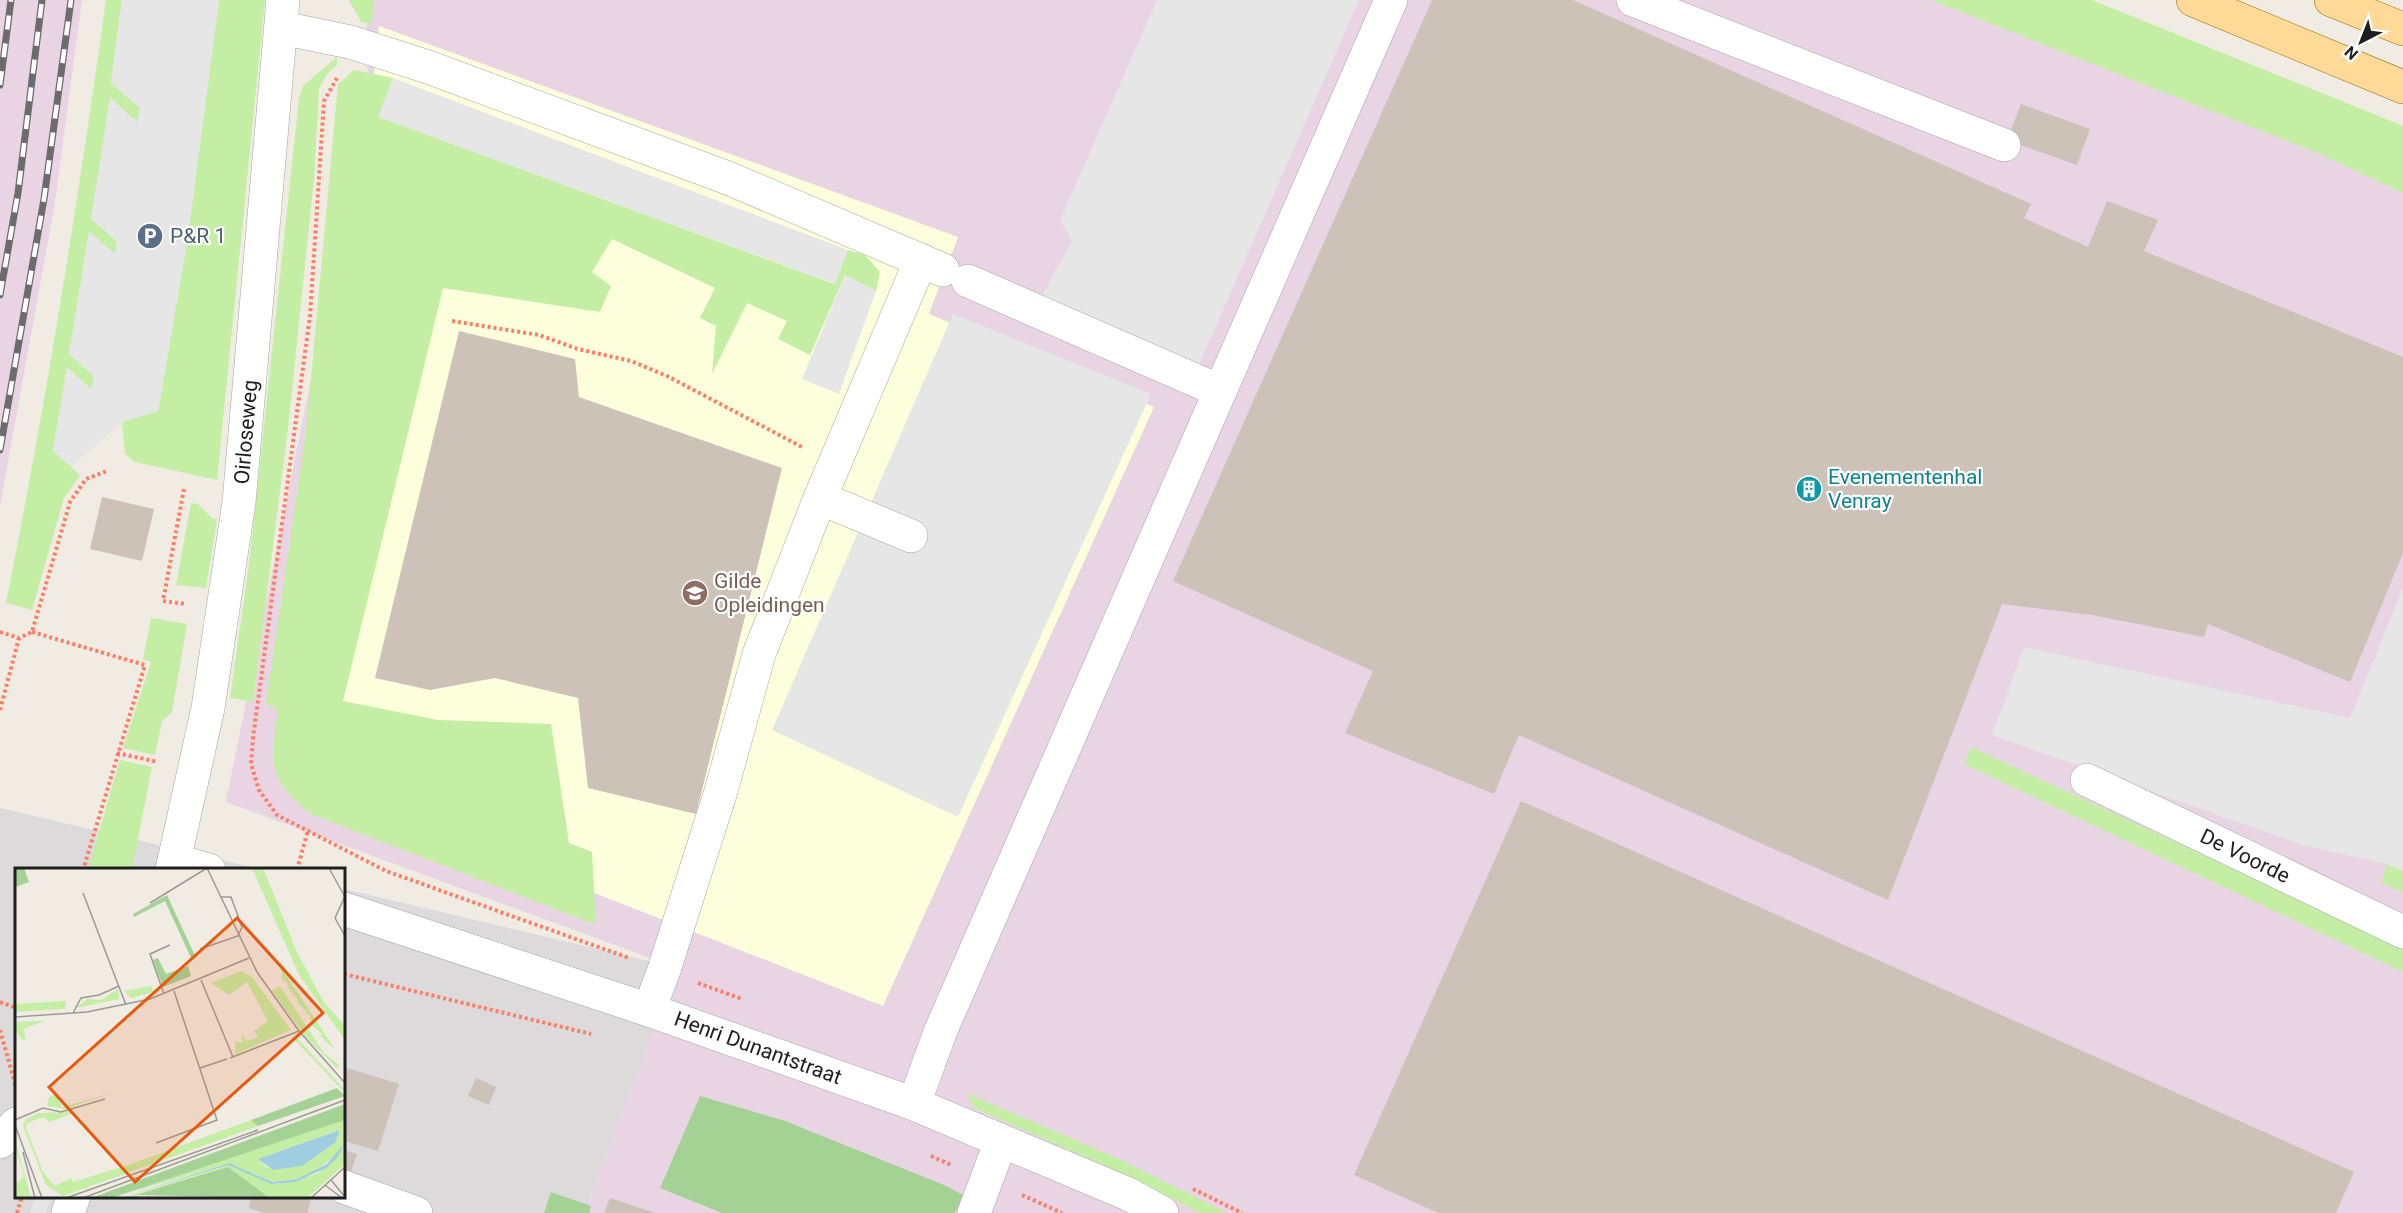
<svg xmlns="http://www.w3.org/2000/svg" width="2403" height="1213" viewBox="0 0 2403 1213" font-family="Roboto,sans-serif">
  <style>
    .residential { fill: #dcdada }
    .industrial { fill: #e9d4e4 }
    .education { fill: #fdffdc }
    .grass { fill: #c4eea4 }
    .forest { fill: #a3d294 }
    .parking { fill: #e6e6e6 }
    .building { fill: #ccc2b8 }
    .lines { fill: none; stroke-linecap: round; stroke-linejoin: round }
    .minor-casing { stroke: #a5a5a5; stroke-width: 34 }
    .major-casing { stroke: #976e00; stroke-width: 34 }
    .path { stroke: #ff7d64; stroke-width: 4; stroke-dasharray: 3 3; stroke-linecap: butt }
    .minor { stroke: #fff; stroke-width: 33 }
    .major { stroke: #ffd998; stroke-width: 33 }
    .rail-casing { stroke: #6c6c6c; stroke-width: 7 }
    .rail { stroke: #fff; stroke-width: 4.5; stroke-dasharray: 14; stroke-linecap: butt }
    .labels { text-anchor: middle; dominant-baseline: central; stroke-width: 4.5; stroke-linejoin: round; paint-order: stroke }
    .service-label { font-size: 21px; fill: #4e5e75; stroke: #fff; text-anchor: start }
    .street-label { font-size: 21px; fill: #1e1e1e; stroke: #fff }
    .culture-label { font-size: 21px; fill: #0d838f; stroke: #fff; text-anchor: start }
    .education-label { font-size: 21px; fill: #785e54; stroke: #fff; text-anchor: start }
    .inset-road { fill: none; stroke: #9c9a94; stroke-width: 1.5 }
    .view { fill: #e8590c; fill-opacity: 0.15; stroke: #e8590c; stroke-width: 3 }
    .inset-edge { fill: none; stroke: #1e1e1e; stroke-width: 3 }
  </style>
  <rect width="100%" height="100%" fill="#f0ece3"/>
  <path class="residential" d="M0,808L260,869L16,870V1196H344V889L678,968L584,1213H0Z"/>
  <g class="industrial">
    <path d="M0,0H82L55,202L0,506Z"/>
    <path d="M366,0H2082L2403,129V1213H584L677,968L226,802L368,95Z"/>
  </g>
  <path class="education" d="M379,26L958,237L929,314L1154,407L883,1006L301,778Z"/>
  <g class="grass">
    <path d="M106,0H122L111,83L140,108L137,122L110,98L117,242L115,254L89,232L94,377L91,389L67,368L53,450L80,475L64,498L32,610L6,603C46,403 78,202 106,0Z"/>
    <path d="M219,0H265L217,480L135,462L125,454L122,422L158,411L187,242Z"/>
    <path d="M349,0H373L372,24L361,22Z"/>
    <path d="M1931,0H2092L2403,126V193L2320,154Z"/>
    <path d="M337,57V65L327,74L319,89L314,179L288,429L253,702L230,698L250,557L299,98L303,86Z"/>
    <path d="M354,70L393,78L379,117L834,284L848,250L865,255L880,272L876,291L845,275L810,355L778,339L787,321L747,303L712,374L716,326L700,318L715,288L612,239L592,272L611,286L600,312L443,288L343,701L438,720L551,724L569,843L592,852L596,925L311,814C266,778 271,763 278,709L266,704L306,432L338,84Z"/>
    <path d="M191,503L198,504L213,519H217L206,588L176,585Z"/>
    <path d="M151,618L187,624L172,712L162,721L155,755L123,748L151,662L143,659Z"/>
    <path d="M1971,747L2403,948V972L1964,764Z"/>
    <path d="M120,760L152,767L132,869H88Z"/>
    <path d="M2387,864L2403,871V893L2381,882Z"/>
    <path d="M966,1093L1119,1159L1227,1213H1200L1124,1174L974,1108Z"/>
  </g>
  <g class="forest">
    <path d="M700,1096L785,1121L944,1185L963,1195L955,1213H722L660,1188Z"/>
    <path d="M551,1192L591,1206L589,1213H544Z"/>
  </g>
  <g class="parking">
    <path d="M122,0H219L187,242L158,411L122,422L71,467L53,451L67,367L91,389L94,377L69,354L89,231L115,254L117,242L91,219L110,97L137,122L140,108L111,83Z"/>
    <path d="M1157,0H1359L1199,365L1041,297L1072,241L1060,220Z"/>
    <path d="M393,78L848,250L835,284L378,117Z"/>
    <path d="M845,275L876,291L839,394L802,379Z"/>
    <path d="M953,314L1151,394L958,817L772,730Z"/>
    <path d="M2403,588V871L2387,864L2306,846L1992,735L2024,647L2350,718Z"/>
    <path d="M35,1197H51L46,1213H30Z"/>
  </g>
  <g class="building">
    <path d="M1432,0H1573L2031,204L2024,218L2088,247L2107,201L2158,220L2144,251L2403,357V553L2350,682L2208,624L2204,637L2092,615L2002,604L1888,900L1519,735L1494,794L1345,733L1373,671L1173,581Z"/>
    <path d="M2021,104L2090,129L2077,165L2007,140Z"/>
    <path d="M459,331L575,359L579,397L782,468L696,814L588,788L578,698L495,678L430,690L375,678Z"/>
    <path d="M102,497L154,509L142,561L90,549Z"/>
    <path d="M1521,801L2354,1172L2336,1213H1438L1354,1175Z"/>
    <path d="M344,1067L399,1084L378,1151L344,1141Z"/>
    <path d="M476,1078L496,1087L489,1105L468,1096Z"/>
    <path d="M344,1150L357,1154L349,1177L344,1175Z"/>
    <path d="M252,1196H299L311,1200L307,1213H264L249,1208Z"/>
    <path d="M610,1198L655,1213H604Z"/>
  </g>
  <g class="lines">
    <defs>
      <g id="minor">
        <path d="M1633,0L2004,145"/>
        <path d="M282,28L350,42L428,67L728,178L943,270"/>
        <path d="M968,281L1220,391"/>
        <path d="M820,498L911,536"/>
        <path d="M2087,780L2403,932"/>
        <path d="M174,860L209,870"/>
        <path d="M172,870L208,708L239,502L283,0"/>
        <path d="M344,909L649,1010L914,1104L1128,1194L1162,1213"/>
        <path d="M649,1010L664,970L721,791L759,654L820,498L921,260"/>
        <path d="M914,1104L941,1030L1391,0"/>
        <path d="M0,1142L16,1124"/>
        <path d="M344,1187L416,1213"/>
        <path d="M68,1213L74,1196"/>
        <path d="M974,1213L1001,1141"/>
      </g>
      <g id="major">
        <path d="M2193,0L2403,87"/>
        <path d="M2331,0L2403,29"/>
      </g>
    </defs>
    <use href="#minor" class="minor-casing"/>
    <use href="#major" class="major-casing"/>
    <g class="path">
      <path d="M337,78L324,101L310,316L253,738L251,764L259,790L277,815L386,871L629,958"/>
      <path d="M452,321L539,335L578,349L631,361L667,376L802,447"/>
      <path d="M184,489L163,601L186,604"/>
      <path d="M0,632L19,638L32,632L70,502L86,479L107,471"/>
      <path d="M32,632L145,665L83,870"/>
      <path d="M0,710L19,638"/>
      <path d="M117,753L158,762"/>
      <path d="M297,870L308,830"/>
      <path d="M344,974L591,1034"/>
      <path d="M698,983L742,999"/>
      <path d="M0,1002L16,1008"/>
      <path d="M0,1030L16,1087"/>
      <path d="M931,1156L951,1165"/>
      <path d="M1193,1189L1242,1213"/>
      <path d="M1022,1195L1062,1213"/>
      <path d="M17,1213L22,1196"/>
    </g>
    <use href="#minor" class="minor"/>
    <use href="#major" class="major"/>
    <defs>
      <g id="rail">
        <path d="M0,85L11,0"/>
        <path d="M0,295L18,193L42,0"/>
        <path d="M0,450L44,199L71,0"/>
      </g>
    </defs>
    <use href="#rail" class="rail-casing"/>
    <use href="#rail" class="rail"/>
  </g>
  <defs>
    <symbol id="parking-disc" viewBox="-11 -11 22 22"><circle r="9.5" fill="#5c6f8a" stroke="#fff"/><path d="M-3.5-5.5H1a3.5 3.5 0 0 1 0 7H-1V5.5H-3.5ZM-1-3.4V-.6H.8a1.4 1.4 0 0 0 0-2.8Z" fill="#fff"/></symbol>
    <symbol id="building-disc" viewBox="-11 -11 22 22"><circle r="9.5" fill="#0f9aa8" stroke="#fff"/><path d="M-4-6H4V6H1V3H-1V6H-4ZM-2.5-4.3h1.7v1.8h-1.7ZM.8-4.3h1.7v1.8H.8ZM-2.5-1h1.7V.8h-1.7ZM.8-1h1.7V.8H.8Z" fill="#fff"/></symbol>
    <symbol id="university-disc" viewBox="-11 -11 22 22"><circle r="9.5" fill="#8d6e63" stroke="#fff"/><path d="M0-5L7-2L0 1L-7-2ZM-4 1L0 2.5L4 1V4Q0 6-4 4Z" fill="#fff"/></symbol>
  </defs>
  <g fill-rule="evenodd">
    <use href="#parking-disc" x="135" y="221" width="30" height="30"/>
    <use href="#building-disc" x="1794" y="474" width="30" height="30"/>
    <use href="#university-disc" x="680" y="578" width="30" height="30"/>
  </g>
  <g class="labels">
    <g class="service-label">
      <text x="170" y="236">P&amp;R 1</text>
    </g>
    <g class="street-label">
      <text transform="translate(246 432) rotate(-85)">Oirloseweg</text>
      <text transform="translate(2245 856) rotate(26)">De Voorde</text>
      <text transform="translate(758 1048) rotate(20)">Henri Dunantstraat</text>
    </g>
    <g class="culture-label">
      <text x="1828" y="477">Evenementenhal<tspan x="1828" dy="24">Venray</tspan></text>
    </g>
    <g class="education-label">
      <text x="714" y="581">Gilde<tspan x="714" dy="24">Opleidingen</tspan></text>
    </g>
  </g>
  <g transform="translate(15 868)">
    <rect width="330" height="330" fill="#f0ece3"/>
    <path d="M237,0H248L281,82L308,133L330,158V172L284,107ZM265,98L318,178L317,179L304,167H308L297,157L294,146H289L292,144L281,133H284L274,122L272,114L268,113ZM226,103L237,109L276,162L220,186V174H228L226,166L232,173L243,169L239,163L253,153L232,114L214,127L196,115ZM137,118L138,124L116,130L109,123ZM265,118L309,185L324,197L322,200L290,168L257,123ZM103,121L104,131L61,140L72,131L86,132ZM51,133L50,141L0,144V136ZM30,153L8,161L11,171L7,172L0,161V154ZM277,169L282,170L330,222V225ZM100,224L50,241L32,238L34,229L40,227L48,239ZM60,244L35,254L28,249L12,255L11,260L28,304L40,318L56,310L58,314L116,296L236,252L243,258L48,328L31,317L8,258L11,251L23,245ZM330,252V275L321,288L291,309L257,314L214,295L96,330ZM325,262L320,275L287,298L252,300L243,291ZM0,266L2,279L16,330H0V317L9,308L0,280ZM330,279V296L292,330H255L213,299L123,327L124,330H108L213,297L263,316L302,306Z" fill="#c4eea4" fill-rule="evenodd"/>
    <path d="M0,0H9L14,14L0,19ZM152,27L175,77L181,90L177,92L150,33L119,49L118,46ZM143,90L151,106L173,98L176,108L148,119L138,92ZM322,220L330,228L243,258L236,252ZM330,236V252L96,330H76ZM213,299L255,330L122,327L150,318Z" fill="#a3d294"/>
    <path d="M325,262L320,275L287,298L258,302L243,291ZM330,275L323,289L311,300L280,314L256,316L213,297L104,330L214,295L257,314L282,311L312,296Z" fill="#9fcee1"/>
    <path class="inset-road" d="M192,0L242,104L284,163L330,215M314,0L330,29M68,25L111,137M330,28L320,50L330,68M135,35L192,0M185,81L223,68L227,59L216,29H205M186,112L218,189M149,126L135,86L155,77M58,145L66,130L84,127L104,118M0,149L72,144L135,131L234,90M215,190L284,163M185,200L212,191M0,252L28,240L46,244L90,231M0,257L27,330M141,275L202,252L159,123M8,284L20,330M316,312L330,329M310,317L327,330M51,330L243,262M68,330L330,232M296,330L330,299"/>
    <path class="view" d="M222,50L308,145L120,314L34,219Z"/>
    <rect width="330" height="330" class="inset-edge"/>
  </g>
  <g transform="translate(2361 42) rotate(222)" stroke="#ffffff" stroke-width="4.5" paint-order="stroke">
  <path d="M0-4.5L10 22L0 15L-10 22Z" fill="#1e1e1e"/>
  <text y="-9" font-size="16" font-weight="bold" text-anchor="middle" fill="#1e1e1e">N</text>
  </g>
</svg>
